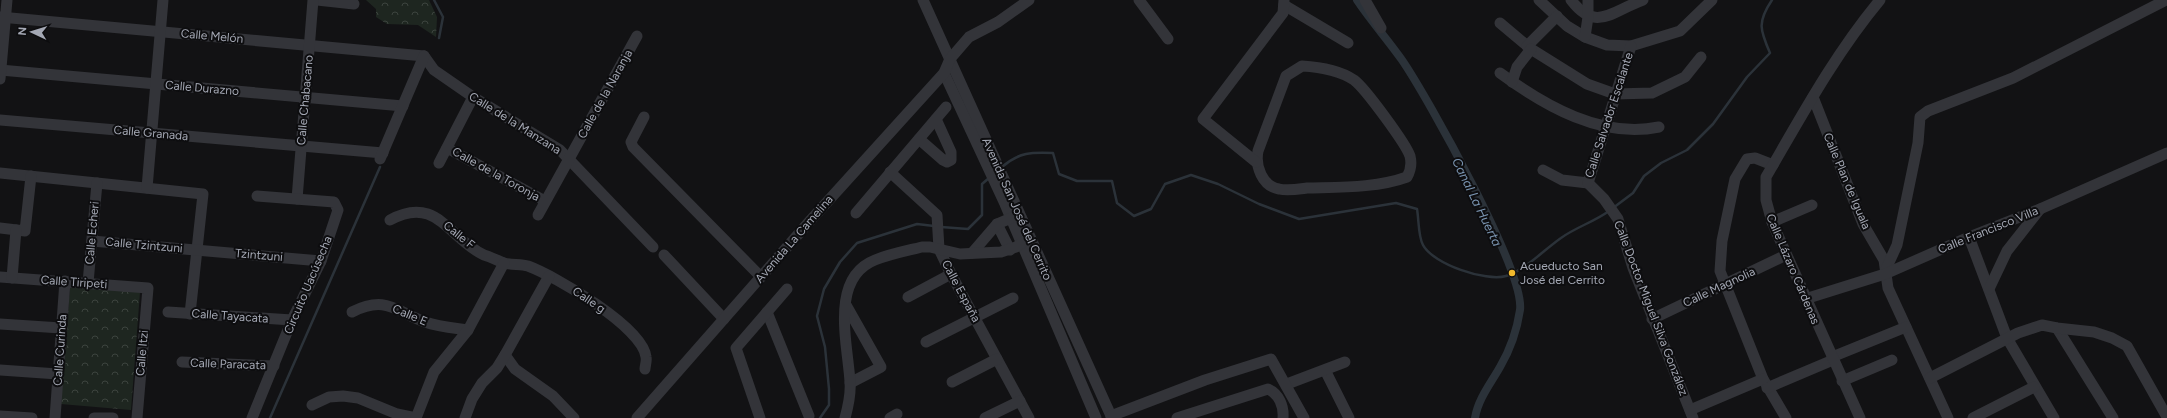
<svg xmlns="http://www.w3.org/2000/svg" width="2167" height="418" viewBox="0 0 2167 418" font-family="Figtree,sans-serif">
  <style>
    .park { fill: url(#park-crowns) }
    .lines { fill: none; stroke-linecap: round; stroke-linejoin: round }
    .stream { stroke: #2b3239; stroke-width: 2.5 }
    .canal { stroke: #2b3239; stroke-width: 8 }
    .minor { stroke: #333439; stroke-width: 11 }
    .poi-dot { fill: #f1b92d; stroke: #0d0d0f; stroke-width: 1.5 }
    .labels { text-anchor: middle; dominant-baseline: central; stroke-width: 4; stroke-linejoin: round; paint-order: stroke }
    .street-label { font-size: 12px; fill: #a4a8b4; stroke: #0d0d0f }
    .poi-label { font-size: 12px; fill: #a4a8b4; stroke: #0d0d0f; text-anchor: start }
    .water-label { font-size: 13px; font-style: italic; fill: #7a94b0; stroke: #0d0d0f }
  </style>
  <defs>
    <pattern id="park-crowns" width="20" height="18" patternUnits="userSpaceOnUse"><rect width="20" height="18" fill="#1e2620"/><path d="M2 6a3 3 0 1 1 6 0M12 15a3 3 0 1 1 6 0" fill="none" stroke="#3c433e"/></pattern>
  </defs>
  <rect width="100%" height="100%" fill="#121214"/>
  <g class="park">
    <path d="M366,0H429L437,17L436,37L418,25L387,24L376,17V9Z"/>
    <path d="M70,286L140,292L131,410L61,404Z"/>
  </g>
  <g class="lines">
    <g class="stream">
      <path d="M434,0L443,17L439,38"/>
      <path d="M1002,167C1019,152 1032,152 1053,153L1059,174L1077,181H1112L1117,203L1134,216L1151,209L1165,184L1191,175L1218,184L1259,204L1299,219L1396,203L1417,209C1419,220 1418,236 1423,245C1433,264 1486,282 1506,276C1524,271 1545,249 1561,238C1576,227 1594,222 1609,211"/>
      <path d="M1613,208L1633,193L1644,176L1661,163L1687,150L1713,124L1747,77L1770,53C1760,30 1757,22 1772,0"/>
      <path d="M941,227L968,229L982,215V184L989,178"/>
      <path d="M270,418L380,167"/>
      <path d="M820,418L829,405V389L825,347L817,316L824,289L840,262L857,243L917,224L934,226"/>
    </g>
    <path class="canal" d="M1357,0C1371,21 1388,40 1402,60C1428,98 1525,272 1520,310C1517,330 1510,350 1500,367C1491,383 1478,399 1475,418"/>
    <g class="minor">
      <path d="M317,0L354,4"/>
      <path d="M923,0L1112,418"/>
      <path d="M1139,0L1168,39"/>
      <path d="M1365,0L1381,28"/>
      <path d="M1539,0L1567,26L1585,37L1607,45L1631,46L1680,31L1712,0"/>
      <path d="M1571,0C1596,33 1612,11 1643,0"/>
      <path d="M1284,5L1348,43"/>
      <path d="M0,17L424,56"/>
      <path d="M1500,23L1531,49L1587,84L1615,94L1652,93L1685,77L1701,57"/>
      <path d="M1585,37L1588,17V0"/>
      <path d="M1527,46L1557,16"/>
      <path d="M424,56L434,70L473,97L560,150L653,247"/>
      <path d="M1302,66C1320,67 1339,70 1354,80C1365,88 1406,144 1410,156C1412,164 1411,170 1407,177C1377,188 1340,187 1307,188C1299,189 1288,191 1279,189C1262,186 1255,166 1258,151L1286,76Z"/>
      <path d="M0,70L403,106"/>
      <path d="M944,73L1005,204L1096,418"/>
      <path d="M1500,73C1545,106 1602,139 1659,127"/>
      <path d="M0,79L7,0"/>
      <path d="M1512,82L1517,67L1531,49"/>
      <path d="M1813,97L1863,224L1884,260L1888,288L1948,418"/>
      <path d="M644,117L631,142L633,147L761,277"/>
      <path d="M0,120L383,153"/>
      <path d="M919,139L943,160L947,162L951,160V152L936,119"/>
      <path d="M447,148L545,201"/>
      <path d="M380,159L424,56"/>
      <path d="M1256,162L1203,119L1283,13L1284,0"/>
      <path d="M439,163L473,97"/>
      <path d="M1773,165L1755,158L1747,159L1735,179L1722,241L1720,271L1763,379L1786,418"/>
      <path d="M1543,170L1562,180L1588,183"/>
      <path d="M890,172L937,215L939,249L951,274L1029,418"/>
      <path d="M0,173L203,194L190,314"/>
      <path d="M1588,183L1604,199L1618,219L1633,268L1693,418"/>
      <path d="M1588,183L1631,46"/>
      <path d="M147,188L163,0"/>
      <path d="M297,199L313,0"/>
      <path d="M856,213L946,107"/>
      <path d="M538,215L637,36"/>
      <path d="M390,220C437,194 449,239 484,255C491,257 498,261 504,263C512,265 521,264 528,266C555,276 643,327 646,357C647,361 645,366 645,369"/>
      <path d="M1772,222L1812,205"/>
      <path d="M997,224L1010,250"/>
      <path d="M0,228L25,231L31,176"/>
      <path d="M1969,237L2007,338L2054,418"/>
      <path d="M92,241L321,261"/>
      <path d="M972,253L997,224L1016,216"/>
      <path d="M664,255L724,319"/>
      <path d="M1886,269L1897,245L1918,143L1920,117L1928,111L2013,78L2166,0"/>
      <path d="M0,277L148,288L137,418"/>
      <path d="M12,278L16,230"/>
      <path d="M88,283L97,183"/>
      <path d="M1989,289L2007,251L2040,209"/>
      <path d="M908,297L951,274"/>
      <path d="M1805,299L1885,274L1969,237L2040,209L2167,153"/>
      <path d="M846,305L881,367L850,383"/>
      <path d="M168,312L292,320"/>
      <path d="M352,312C386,295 395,311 425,322C439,327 454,328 468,330"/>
      <path d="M767,312L809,416"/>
      <path d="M1652,319L1786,255"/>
      <path d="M0,324L61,328"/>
      <path d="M2057,328L2113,418"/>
      <path d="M926,342L1013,298"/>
      <path d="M505,355L515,369L553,396L574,418"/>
      <path d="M1832,357L1906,327"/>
      <path d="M182,362L274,366"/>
      <path d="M0,370L58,374"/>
      <path d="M1325,370L1349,418"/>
      <path d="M1930,378L2018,333L2042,325L2057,328L2094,332L2112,338L2127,346L2167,417"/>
      <path d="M1842,381L1892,360"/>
      <path d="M952,382L997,359"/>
      <path d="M1287,384L1345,362"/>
      <path d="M1767,388L1833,360"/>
      <path d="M312,405L329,397L343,396L358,398L397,414L416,418"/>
      <path d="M1690,410L1763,379"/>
      <path d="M0,416L32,418"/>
      <path d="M1111,416L1205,380L1271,359L1304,418"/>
      <path d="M55,418L65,281"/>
      <path d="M94,418H113"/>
      <path d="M252,418L292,320L321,261L338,210L334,202L257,196"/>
      <path d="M416,418L434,372L468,330L504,263"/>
      <path d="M465,418L472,399L482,383L497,368L505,355L549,276"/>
      <path d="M637,418L809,222L944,73L950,59L969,37L998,22L1029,0"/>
      <path d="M760,418L736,348L787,289"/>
      <path d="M845,418C848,407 851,393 850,382C848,345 829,278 875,260C890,254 906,251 922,247H930L960,254L1001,252L1016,247L1026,240"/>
      <path d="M890,418L897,414"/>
      <path d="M985,418L1020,401"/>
      <path d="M1177,418L1268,389C1279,394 1284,406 1283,418"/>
      <path d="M1860,418L1772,222L1766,200V177C1801,117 1835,54 1880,0"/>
      <path d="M1973,418L2034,387"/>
    </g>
  </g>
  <circle class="poi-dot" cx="1512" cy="273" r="4"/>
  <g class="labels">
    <g class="street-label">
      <text transform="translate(212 36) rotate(5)">Calle Melón</text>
      <text transform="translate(202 88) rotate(5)">Calle Durazno</text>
      <text transform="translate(605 94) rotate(-61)">Calle de la Naranja</text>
      <text transform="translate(305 100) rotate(-85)">Calle Chabacano</text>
      <text transform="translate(1609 115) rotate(-72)">Calle Salvador Escalante</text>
      <text transform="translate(515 123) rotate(32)">Calle de la Manzana</text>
      <text transform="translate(151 133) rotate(5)">Calle Granada</text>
      <text transform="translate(496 174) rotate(29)">Calle de la Toronja</text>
      <text transform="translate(1847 181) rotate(67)">Calle Plan de Iguala</text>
      <text transform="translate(1017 209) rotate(66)">Avenida San José del Cerrito</text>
      <text transform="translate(1988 230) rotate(-22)">Calle Francisco Villa</text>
      <text transform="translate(92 233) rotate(-85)">Calle Echeri</text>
      <text transform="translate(459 235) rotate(39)">Calle F</text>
      <text transform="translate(794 239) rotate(-49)">Avenida La Camelina</text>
      <text transform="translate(144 245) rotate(5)">Calle Tzintzuni</text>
      <text transform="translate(259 255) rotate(5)">Tzintzuni</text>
      <text transform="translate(1793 269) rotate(67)">Calle Lázaro Cárdenas</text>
      <text transform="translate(74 282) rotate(4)">Calle Tiripeti</text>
      <text transform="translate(308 285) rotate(-67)">Circuito Uacúsecha</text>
      <text transform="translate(1719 287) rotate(-25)">Calle Magnolia</text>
      <text transform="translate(961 291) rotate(62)">Calle España</text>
      <text transform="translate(589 300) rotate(34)">Calle g</text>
      <text transform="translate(1651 308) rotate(69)">Calle Doctor Miguel Silva González</text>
      <text transform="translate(410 315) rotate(23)">Calle E</text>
      <text transform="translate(230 316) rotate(4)">Calle Tayacata</text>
      <text transform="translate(60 350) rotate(-86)">Calle Curinda</text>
      <text transform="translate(142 353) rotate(-85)">Calle Itzi</text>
      <text transform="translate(228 364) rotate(2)">Calle Paracata</text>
    </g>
    <g class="poi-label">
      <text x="1520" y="266">Acueducto San<tspan x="1520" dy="14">José del Cerrito</tspan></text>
    </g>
    <g class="water-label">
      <text transform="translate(1477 202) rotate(64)">Canal La Huerta</text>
    </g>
  </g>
  <g transform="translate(32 32) rotate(274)" stroke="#0d0d0f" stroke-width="3" paint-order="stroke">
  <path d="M0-3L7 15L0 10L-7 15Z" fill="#a4a8b4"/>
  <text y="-6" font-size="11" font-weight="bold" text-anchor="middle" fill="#a4a8b4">N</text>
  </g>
</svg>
